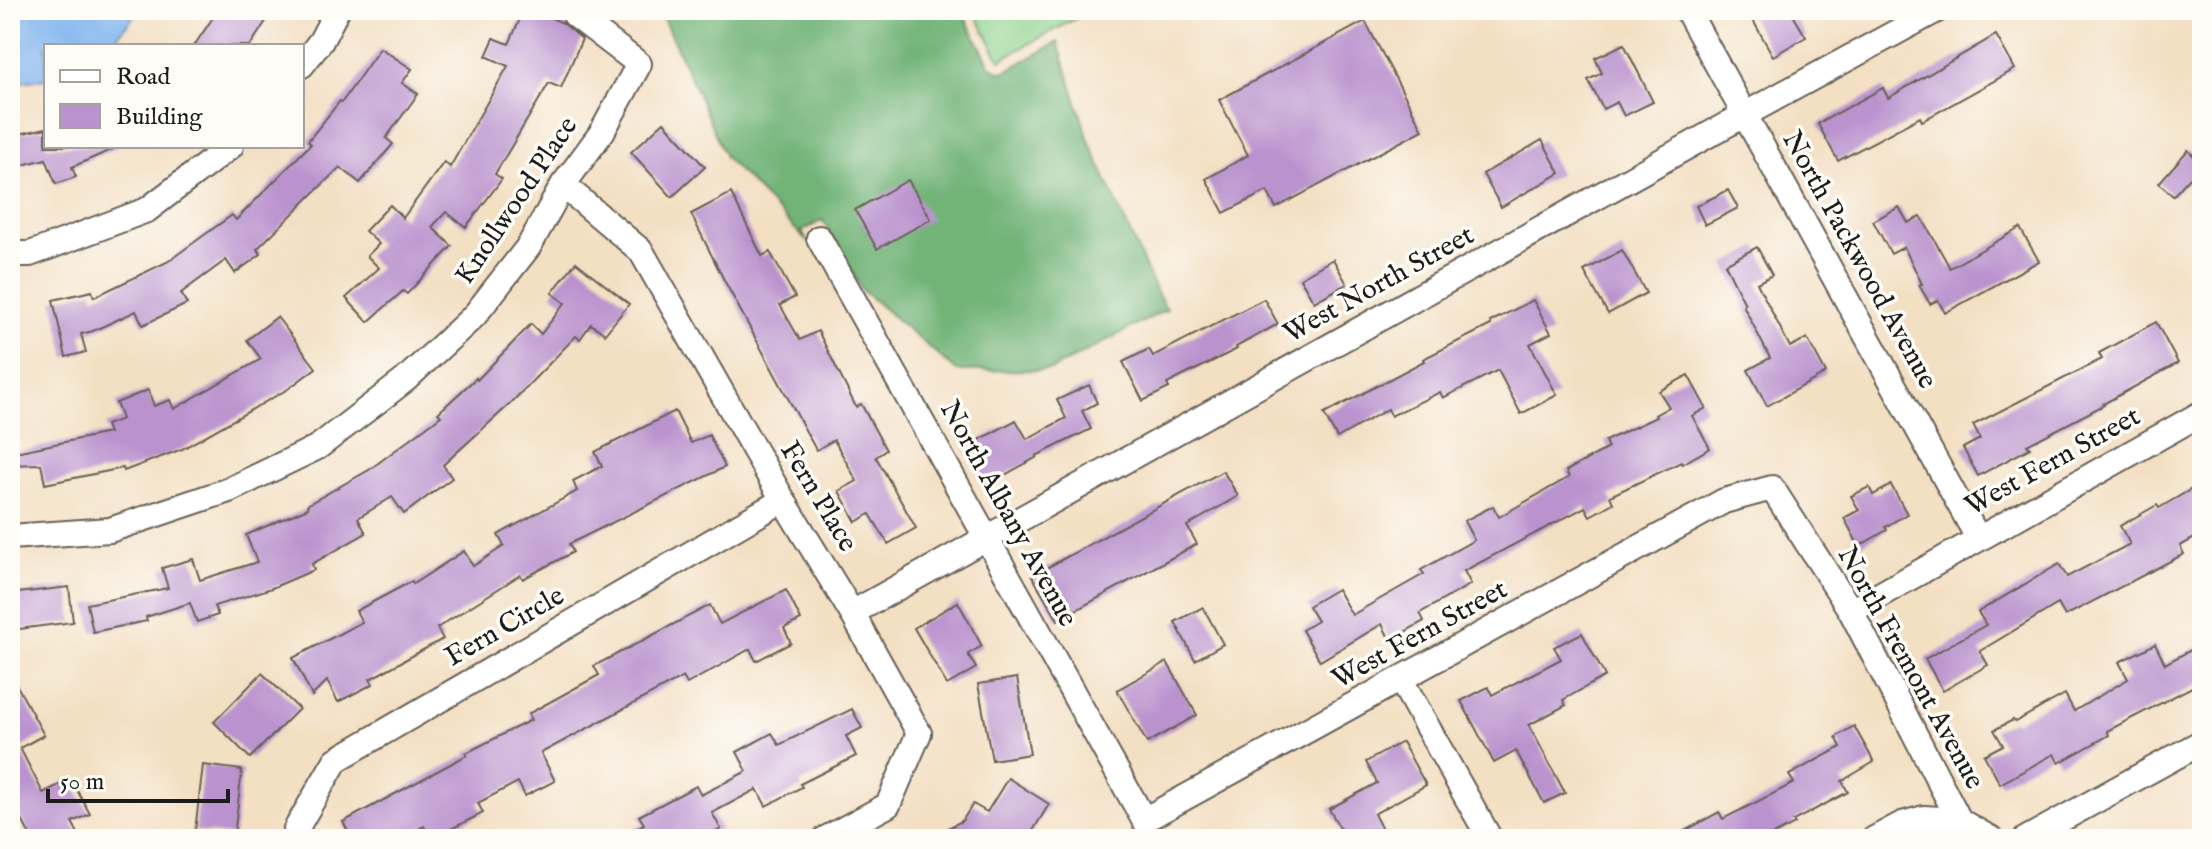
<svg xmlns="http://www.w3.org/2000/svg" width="2212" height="849" viewBox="0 0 2212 849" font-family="'IM FELL English',serif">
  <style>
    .green { fill: #8dd28c; stroke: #547754; stroke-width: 2 }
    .forest { fill: #72b478; stroke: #47684a; stroke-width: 2 }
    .water { fill: #80b4ee; stroke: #4e6885; stroke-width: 2 }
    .building { fill: #ba93ce }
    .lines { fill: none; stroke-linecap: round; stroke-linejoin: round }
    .minor-casing { stroke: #676056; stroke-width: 28 }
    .minor { stroke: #fff; stroke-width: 24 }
    .labels { text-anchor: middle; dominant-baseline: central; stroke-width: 7; stroke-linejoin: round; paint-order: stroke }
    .street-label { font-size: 28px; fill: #1c1c1c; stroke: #fdfcf7 }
  </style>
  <rect width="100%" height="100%" fill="#fdfcf7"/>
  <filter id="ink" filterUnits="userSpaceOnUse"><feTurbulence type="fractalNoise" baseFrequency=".0125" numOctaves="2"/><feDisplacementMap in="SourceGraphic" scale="16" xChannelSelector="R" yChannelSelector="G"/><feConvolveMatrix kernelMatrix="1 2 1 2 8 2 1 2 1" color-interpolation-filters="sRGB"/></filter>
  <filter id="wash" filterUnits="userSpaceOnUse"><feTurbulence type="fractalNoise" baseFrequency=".006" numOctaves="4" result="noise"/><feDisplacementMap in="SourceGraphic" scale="32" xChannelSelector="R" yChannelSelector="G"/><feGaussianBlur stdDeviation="1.8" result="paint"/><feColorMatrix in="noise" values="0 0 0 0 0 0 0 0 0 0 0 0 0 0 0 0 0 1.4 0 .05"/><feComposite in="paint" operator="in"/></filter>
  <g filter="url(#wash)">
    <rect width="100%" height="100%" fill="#f3dfc2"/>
    <path class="green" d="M973,10H1091L1000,60Z"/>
    <path class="forest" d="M659,10H961L990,65L999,72L1006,71L1058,42L1089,141L1156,291L1167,309L1051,370L957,371L862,290L823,220L802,231L807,241L725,157L694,85Z"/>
    <path class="water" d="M10,10H139L110,46H46V79L10,83Z"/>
    <g id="blocks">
      <g class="building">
        <path d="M218,10H273L250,46H194Z"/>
        <path d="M524,10H533L563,23L582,39L561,88L549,83L495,174L502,179L466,227L446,212L432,227L452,246L407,294L403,291L368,322L346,298L379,268L367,256L379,244L365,231L390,205L403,218L444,162L450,167L508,66L486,56L494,38L509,44Z"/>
        <path d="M1747,10H1790L1806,37L1773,56Z"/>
        <path d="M1365,21L1423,130L1276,208L1267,191L1224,213L1206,179L1248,155L1219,100Z"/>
        <path d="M1996,35L2015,69L1922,121L1920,117L1838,161L1818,124L1883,88L1888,98Z"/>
        <path d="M1624,44L1653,102L1624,116L1617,102L1603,109L1588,80L1602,73L1595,58Z"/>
        <path d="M380,48L412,69L402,83L418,94L386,138L393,144L360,183L340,167L257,249L261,254L235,273L226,260L181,293L187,304L143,325L136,311L93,331L81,334L86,352L66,357L53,300L92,291L94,297L167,262L232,215L236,220L311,144L308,141L340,101L342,102Z"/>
        <path d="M664,122L705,167L672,197L631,152Z"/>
        <path d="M46,128V146H120L72,167L76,177L56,184L46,159L10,168V136Z"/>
        <path d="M1542,140L1560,173L1501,207L1483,174Z"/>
        <path d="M2188,150L2202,164L2173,196L2159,183Z"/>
        <path d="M908,180L931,219L877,249L855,210Z"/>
        <path d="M1728,190L1738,208L1705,225L1696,206Z"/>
        <path d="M731,193L762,256L770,252L795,297L780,305L800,340L818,331L856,407L861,404L886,450L876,457L916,528L888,544L870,514L856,522L839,491L857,481L834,440L816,450L724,280L691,214Z"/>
        <path d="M1899,207L1908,223L1921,216L1950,268L2020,228L2039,261L1945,313L1938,300L1930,304L1919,285L1922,284L1904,247L1891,254L1873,221Z"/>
        <path d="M1757,247L1772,275L1757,283L1790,347L1807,338L1826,373L1767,406L1748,370L1770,358L1743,305L1745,304L1725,264Z"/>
        <path d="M1622,250L1646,293L1608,314L1584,271Z"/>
        <path d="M1333,259L1347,284L1314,302L1300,278Z"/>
        <path d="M576,262L629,304L605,334L591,324L580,339L576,336L510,404L443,465L452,478L404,514L392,497L358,518L366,533L312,564L314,570L272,588L214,606L218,615L197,622L190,603L146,617L147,621L93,632L87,604L168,588L162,568L193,559L200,580L257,562L246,535L308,508L307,505L369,470L441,416L438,413L476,378L477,380L531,324L541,334L565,303L552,293Z"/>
        <path d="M1264,299L1278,324L1236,347L1237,349L1167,384L1169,388L1143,401L1123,362L1149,349L1153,356Z"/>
        <path d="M1533,300L1551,333L1530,344L1557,395L1521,414L1498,370L1443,398L1440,392L1391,416L1388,409L1337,438L1324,414L1424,361L1423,359L1491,325L1490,322Z"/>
        <path d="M277,317L316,368L288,389L182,449L124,471L123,468L45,484L41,464L10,465V453L109,433L106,425L122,419L116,403L148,390L154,406L170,400L174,409L261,359L247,340Z"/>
        <path d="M2156,322L2178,363L2103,404L2104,405L2027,445L2030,448L1978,476L1963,448L1980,439L1973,425L2102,359L2099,353Z"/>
        <path d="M1688,375L1706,408L1692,416L1710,448L1682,464L1681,462L1610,496L1613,503L1590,516L1585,507L1464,571L1471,584L1420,613L1424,621L1390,640L1382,624L1320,661L1302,630L1317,621L1308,606L1337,589L1352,615L1424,574L1421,570L1474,540L1464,521L1493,506L1499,517L1569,477L1566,471L1608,448L1605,441L1656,417L1655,415L1669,407L1659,391Z"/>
        <path d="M1089,385L1097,403L1082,411L1091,429L1036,456L1037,457L987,485L966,447L1016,420L1027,439L1066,418L1057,400Z"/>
        <path d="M675,411L691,443L709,435L725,467L569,544L573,552L523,579L520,575L437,628L443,639L370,679L373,684L338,702L327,681L312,696L293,658L362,622L356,611L412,581L413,584L464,551L473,566L504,546L498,535L577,491L573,481L602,466L595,452Z"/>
        <path d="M1223,471L1238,496L1187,526L1197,544L1058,620L1032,576Z"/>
        <path d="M2202,483V534L2180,546L2184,554L2065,616L2058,604L1980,651L1988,665L1943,691L1925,659L1986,625L1978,612L2059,564L2067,577L2130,544L2120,526L2157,505L2159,508Z"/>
        <path d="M1891,485L1907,514L1885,527L1887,530L1859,546L1844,518L1859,510L1851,496L1869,487L1873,495Z"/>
        <path d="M69,587L73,622L11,630L10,594Z"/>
        <path d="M786,590L801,620L784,628L791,643L756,661L750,649L687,684L683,677L541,753L555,781L525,796L518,782L478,803L483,813L431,839L424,826L400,839H352L343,822L467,755L466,753L531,720L528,714L599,675L594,666L710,605L720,624Z"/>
        <path d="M958,602L982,646L968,654L976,668L947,685L914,628Z"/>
        <path d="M1203,607L1223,644L1195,660L1175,622Z"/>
        <path d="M1582,633L1605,676L1563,700L1566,705L1529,725L1565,793L1544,803L1516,751L1494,763L1461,701L1488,687L1492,695L1561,659L1554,647Z"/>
        <path d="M2155,644L2165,664L2202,644V682L2107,731L2109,735L2059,763L2054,754L2000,784L1984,755L2003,745L1994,730L2013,720L2015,722L2065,694L2074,711L2128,679L2119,662Z"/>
        <path d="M1167,662L1197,715L1147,743L1117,690Z"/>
        <path d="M10,673L44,735L20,748L43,793L71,779L90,814L72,822L81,839H32L10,797Z"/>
        <path d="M262,673L299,709L250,758L214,722Z"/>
        <path d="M1017,678L1030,754L992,760L978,684Z"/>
        <path d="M852,709L862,728L846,736L856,756L800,784L802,787L766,806L757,789L712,813L721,829L703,839H616L644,824L639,816L696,786L701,795L747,771L737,752L772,733L779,745Z"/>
        <path d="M1854,726L1874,762L1842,781L1848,792L1793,821L1795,824L1766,839H1670L1719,812L1723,819L1794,783L1789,775L1841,747L1836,737Z"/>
        <path d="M1402,742L1426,785L1374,814L1387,839H1346L1329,809L1377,783L1366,762Z"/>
        <path d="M203,765L242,770L234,836L195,831Z"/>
        <path d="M1008,778L1049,804L1028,839H926L962,821L973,804L987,812Z"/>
      </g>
    </g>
  </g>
  <g filter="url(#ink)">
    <use href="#blocks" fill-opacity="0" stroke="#676056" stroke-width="2"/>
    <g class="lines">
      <defs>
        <g id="minor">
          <path d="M1687,10L1978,538"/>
          <path d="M302,65L321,41L337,10"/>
          <path d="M563,185L641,251L783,500L852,613L919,733L888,805L825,839"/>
          <path d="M819,238L1144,820L1724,501L1772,488L1851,611L1969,839"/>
          <path d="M10,254H30L147,210L231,146"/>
          <path d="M10,537L110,530L229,490L318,447L405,380L474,316L529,246L563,185L602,132L639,64L575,15"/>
          <path d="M1851,611L2202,413"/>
          <path d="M852,613L1744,115L1937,10"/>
          <path d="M1401,680L1490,839"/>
          <path d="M302,839L296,829L336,760L783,500"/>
          <path d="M1874,839L1902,824L1924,818L1958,820L1991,839"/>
          <path d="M2026,839L2202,742"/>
        </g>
      </defs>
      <use href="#minor" class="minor-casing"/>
      <use href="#minor" class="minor"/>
    </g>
  </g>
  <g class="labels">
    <g class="street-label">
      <text transform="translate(517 201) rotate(-56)">Knollwood Place</text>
      <text transform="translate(1859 260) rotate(61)">North Packwood Avenue</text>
      <text transform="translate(1379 285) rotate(-29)">West North Street</text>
      <text transform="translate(2053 462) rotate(-29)">West Fern Street</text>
      <text transform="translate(818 497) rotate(59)">Fern Place</text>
      <text transform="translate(1008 514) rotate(61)">North Albany Avenue</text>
      <text transform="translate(505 627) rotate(-30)">Fern Circle</text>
      <text transform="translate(1420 635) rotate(-29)">West Fern Street</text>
      <text transform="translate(1910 668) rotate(61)">North Fremont Avenue</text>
    </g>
  </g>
  <rect width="2212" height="849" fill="none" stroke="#fdfcf7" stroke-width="40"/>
  <rect x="44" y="44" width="260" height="104" fill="#fdfcf7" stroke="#a3a29f" stroke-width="2"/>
  <rect x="60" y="70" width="40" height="12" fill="#ffffff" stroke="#a3a29f" stroke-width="2"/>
  <text x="116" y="84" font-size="24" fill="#1c1c1c">Road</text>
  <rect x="60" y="104" width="40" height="24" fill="#ba93ce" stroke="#a3a29f" stroke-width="2"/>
  <text x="116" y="124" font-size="24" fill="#1c1c1c">Building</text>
  <path d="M48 789v12h180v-12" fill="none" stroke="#1c1c1c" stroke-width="4"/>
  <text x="60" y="789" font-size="24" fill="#1c1c1c" stroke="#fdfcf7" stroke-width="6" paint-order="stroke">50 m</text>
</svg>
